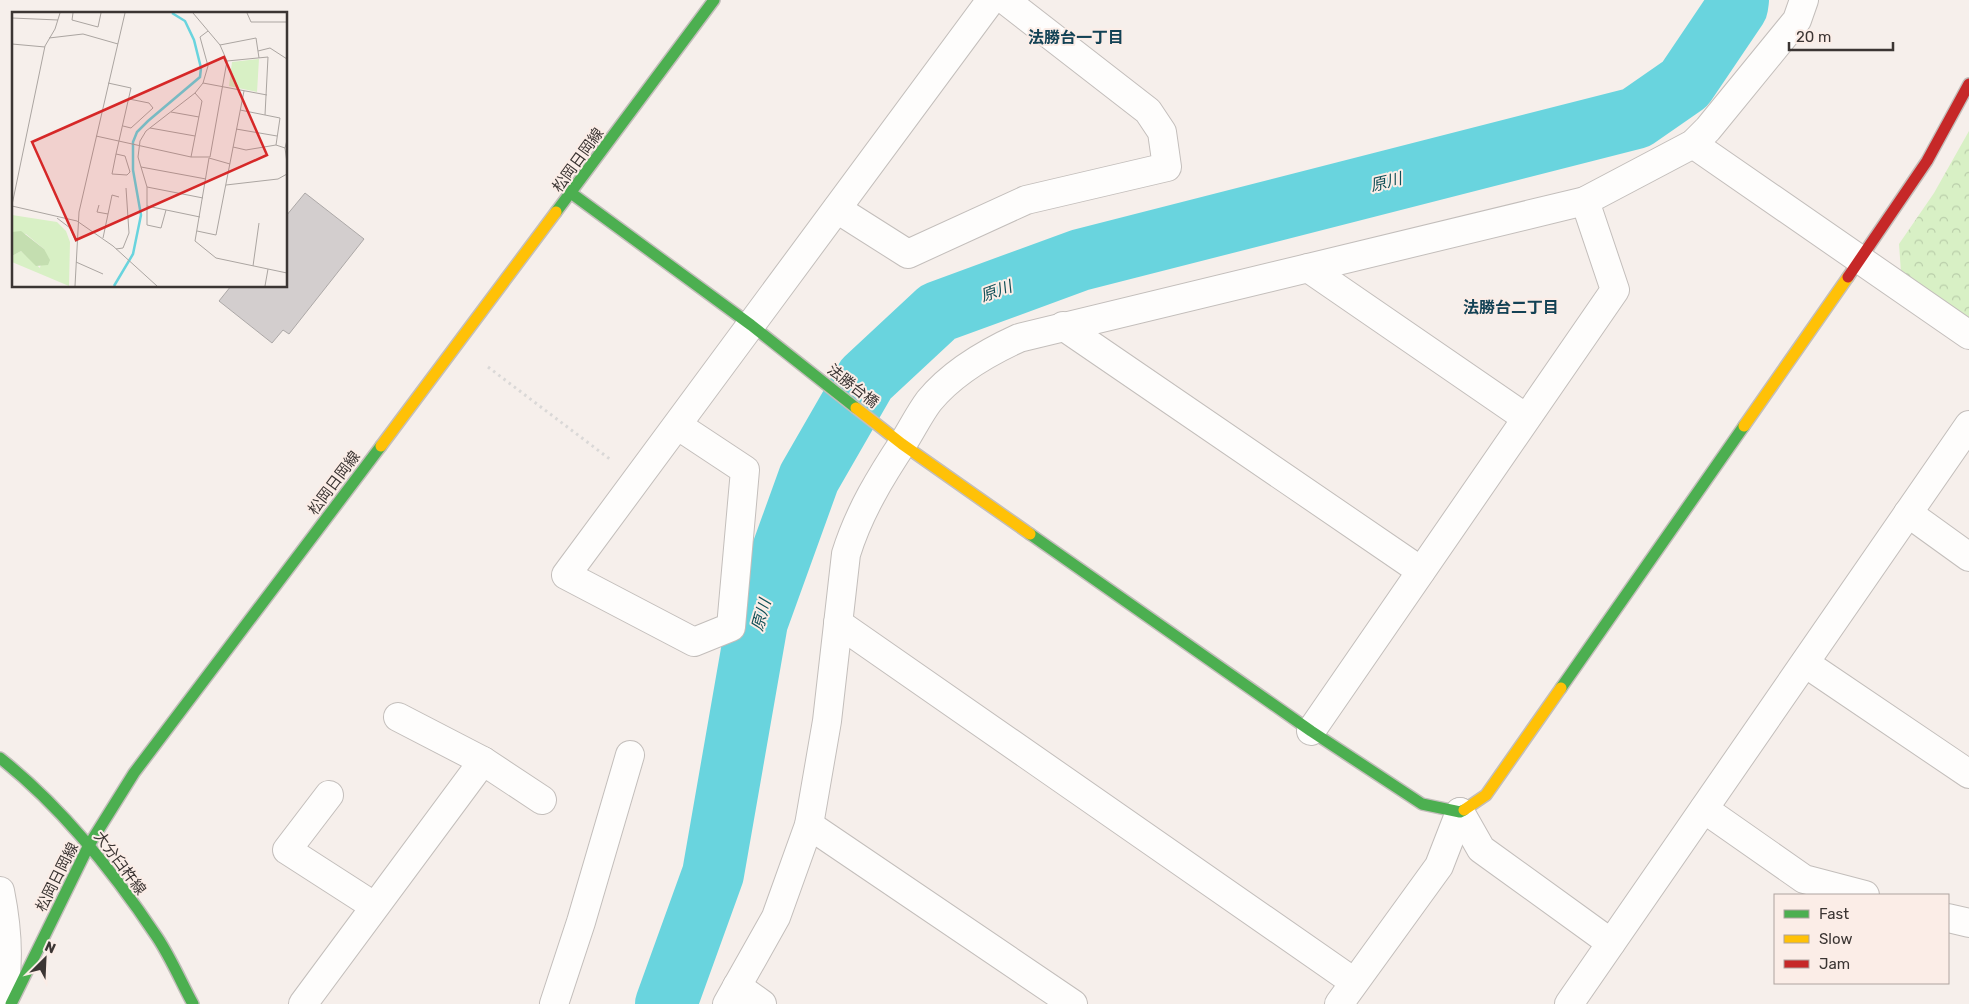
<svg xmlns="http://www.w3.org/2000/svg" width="1969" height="1004" viewBox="0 0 1969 1004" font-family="Rubik,'Noto Sans JP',sans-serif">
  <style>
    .park { fill: url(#park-crowns) }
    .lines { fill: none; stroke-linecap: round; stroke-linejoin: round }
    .river { stroke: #69d4de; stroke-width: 62 }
    .building { fill: #d3cece; stroke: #aca8a7 }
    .street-casing { stroke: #c3bebb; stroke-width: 30 }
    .fast-casing { stroke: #c3bebb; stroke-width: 14 }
    .slow-casing { stroke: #c3bebb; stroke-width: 14 }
    .jam-casing { stroke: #c3bebb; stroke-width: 14 }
    .path { stroke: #dad8d7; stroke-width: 3; stroke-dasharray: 2.5 4; stroke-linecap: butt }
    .street { stroke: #fefdfc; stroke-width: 28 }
    .fast { stroke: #4caf50; stroke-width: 11 }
    .slow { stroke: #ffc107; stroke-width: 11 }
    .jam { stroke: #c62828; stroke-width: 11 }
    .labels { text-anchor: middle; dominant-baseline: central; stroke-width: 4; stroke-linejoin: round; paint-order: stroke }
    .street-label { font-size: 15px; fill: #3b3533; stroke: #fbede7 }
    .neighbourhood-label { font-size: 16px; font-weight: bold; fill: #134255; stroke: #fbede7 }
    .water-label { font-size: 16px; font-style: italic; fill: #115057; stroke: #fbede7 }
    .inset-river { fill: none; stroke: #69d4de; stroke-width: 2.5 }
    .inset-road { fill: none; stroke: #aba5a1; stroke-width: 1 }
    .view { fill: #d62828; fill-opacity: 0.15; stroke: #d62828; stroke-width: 2.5 }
    .inset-edge { fill: none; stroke: #3b3533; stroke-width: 2.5 }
  </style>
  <defs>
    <pattern id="park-crowns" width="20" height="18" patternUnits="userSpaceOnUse" patternTransform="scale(1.25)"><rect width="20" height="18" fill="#d8f0c5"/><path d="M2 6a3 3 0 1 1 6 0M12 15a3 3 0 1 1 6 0" fill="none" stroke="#baceaa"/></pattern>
  </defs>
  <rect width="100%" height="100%" fill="#f6efeb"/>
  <path class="park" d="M1969,131V319L1901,272L1899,244L1934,193Z"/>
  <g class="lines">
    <path class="river" d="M666,1004L713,874L757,622L809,478L866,379L938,312L1080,260L1636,118L1685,84L1737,7L1738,0"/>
  </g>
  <path class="building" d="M305,193L364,239L289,334L283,330L272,343L219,301L231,286H286V216Z"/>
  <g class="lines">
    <defs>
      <g id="street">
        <path d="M1693,144L1969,335"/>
        <path d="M837,209L908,254L1026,200L1167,167L1162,132L1148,111L1005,0"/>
        <path d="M1308,268L1526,418"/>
        <path d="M1063,326L1421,571"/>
        <path d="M677,425L745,470L731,627L694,642L566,575L991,0"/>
        <path d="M1908,513L1969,557"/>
        <path d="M838,623L1354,982"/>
        <path d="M1805,663L1969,774"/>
        <path d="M398,717L483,761"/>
        <path d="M1311,731L1615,290L1585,201"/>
        <path d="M329,795L287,850L374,906"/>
        <path d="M1704,809L1804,879L1865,895"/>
        <path d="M1460,812L1481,849L1611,943"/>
        <path d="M809,825L1073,1004"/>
        <path d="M0,891C7,926 11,969 0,1004"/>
        <path d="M1948,918L1969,923"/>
        <path d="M737,986L762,1004"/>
        <path d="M303,1004L483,761L542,800"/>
        <path d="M554,1004L581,922L630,755"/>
        <path d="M727,1004L776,917L809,825L827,721L846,554C859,512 881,476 905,440C913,427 920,413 929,401C952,373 986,353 1019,338L1585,201L1693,144L1708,129L1797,20L1804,0"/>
        <path d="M1339,1004L1439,866L1460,812"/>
        <path d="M1569,1004L1969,425"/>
      </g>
      <g id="fast">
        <path d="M571,193L751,325L856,408"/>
        <path d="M556,212L714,0"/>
        <path d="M1030,534L1311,731L1422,804L1460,812L1464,810"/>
        <path d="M1561,688L1744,426"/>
        <path d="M0,758C62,807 113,871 157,937C171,958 181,982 193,1004"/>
        <path d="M11,1004L89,845L134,773L381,446"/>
      </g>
      <g id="slow">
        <path d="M856,408L902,444L1030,534"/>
        <path d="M1744,426L1848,277"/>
        <path d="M381,446L556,212"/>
        <path d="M1464,810L1486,795L1561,688"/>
      </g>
      <path id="jam" d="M1848,277L1927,161L1969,84"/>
    </defs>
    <use href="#street" class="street-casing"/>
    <use href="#fast" class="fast-casing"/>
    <use href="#slow" class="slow-casing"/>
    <use href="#jam" class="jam-casing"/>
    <path class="path" d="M488,367L611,460"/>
    <use href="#street" class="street"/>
    <use href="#fast" class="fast"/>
    <use href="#slow" class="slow"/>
    <use href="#jam" class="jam"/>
  </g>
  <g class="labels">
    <g class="street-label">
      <text transform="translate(578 160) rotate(-54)">松岡日岡線</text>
      <text transform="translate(853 386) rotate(38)">法勝台橋</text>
      <text transform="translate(334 483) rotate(-53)">松岡日岡線</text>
      <text transform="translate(120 863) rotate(53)">大分臼杵線</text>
      <text transform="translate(57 877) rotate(-63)">松岡日岡線</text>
    </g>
    <g class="neighbourhood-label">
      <text x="1076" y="37">法勝台一丁目</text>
      <text x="1511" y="307">法勝台二丁目</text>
    </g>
    <g class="water-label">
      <text transform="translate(1386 182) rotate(-14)">原川</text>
      <text transform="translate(996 291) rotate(-20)">原川</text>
      <text transform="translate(761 615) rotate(-74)">原川</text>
    </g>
  </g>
  <g transform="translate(12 12)">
    <rect width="275" height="275" fill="#f6efeb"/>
    <path d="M0,203L45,210L54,219L58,230L57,274L0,250V244L9,239L28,256L32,237L14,222L0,220Z" fill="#d8f0c5"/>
    <path d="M9,219L32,237L38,248L36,253L24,254L9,239L0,244V220Z" fill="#c4deb0"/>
    <path d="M247,47L245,80L217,74L220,50Z" fill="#d8f0c5"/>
    <path class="inset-river" d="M102,274L121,242L129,203L121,158V130L125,120L136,109L188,65L189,56L182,28L173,9L160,1"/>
    <path class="inset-road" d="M61,1L60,8L86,15L89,1M235,1L239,10H275M0,6L46,8M37,26L71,22L106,32M0,32L33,35M208,33L244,26L247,46M246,39L258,36L275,47M215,49L256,45L253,103M96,71L119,76L104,142L100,162L115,163L118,160L113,144L104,142M191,71L255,83M228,98L268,106L264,133M159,100L187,105M111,114L119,116L141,96L137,91L117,87M138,116L183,124M224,117L265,124M84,124L179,145H198L215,49L208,33L181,1M221,135L234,138L264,133L273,136L275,128M273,136L275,151M179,145L190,89L183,81M218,152L197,146L183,229L204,246L275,261M129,155L194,167M214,173L266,167L275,162M135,175L191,186M0,193L33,34L43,17L48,1M87,193L85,200L96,202M0,194L65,209L101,234L145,274M135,194L188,205M154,198L149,216L135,213V175L126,145L128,129L134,119L183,81L191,71L196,54L188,25L196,19M45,206L58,216L64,230M185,219L204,223L232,79M91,226L100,183L107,185M104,237L111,236L117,221L114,176M64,250L91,262M241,254L247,211M63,274L67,200L113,1M253,274L256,257"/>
    <path class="view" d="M212,45L255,143L64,228L20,130Z"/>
    <rect width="275" height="275" class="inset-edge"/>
  </g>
  <rect x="1774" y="894" width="175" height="90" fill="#fbede7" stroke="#aea39f"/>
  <rect x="1784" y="910" width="25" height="8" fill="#4caf50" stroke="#aea39f"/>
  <text x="1819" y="919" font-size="15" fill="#3b3533">Fast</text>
  <rect x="1784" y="935" width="25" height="8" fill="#ffc107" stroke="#aea39f"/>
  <text x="1819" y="944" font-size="15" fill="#3b3533">Slow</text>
  <rect x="1784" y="960" width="25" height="8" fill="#c62828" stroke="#aea39f"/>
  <text x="1819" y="969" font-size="15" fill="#3b3533">Jam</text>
  <g transform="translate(45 959) rotate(24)" stroke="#fbede7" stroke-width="4" paint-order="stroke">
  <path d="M0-4L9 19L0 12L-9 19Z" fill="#3b3533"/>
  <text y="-8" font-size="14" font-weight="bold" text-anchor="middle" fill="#3b3533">N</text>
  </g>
  <path d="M1789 42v8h104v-8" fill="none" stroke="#3b3533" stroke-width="2.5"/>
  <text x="1796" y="42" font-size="15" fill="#3b3533" stroke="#fbede7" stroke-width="4" paint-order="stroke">20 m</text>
</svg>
